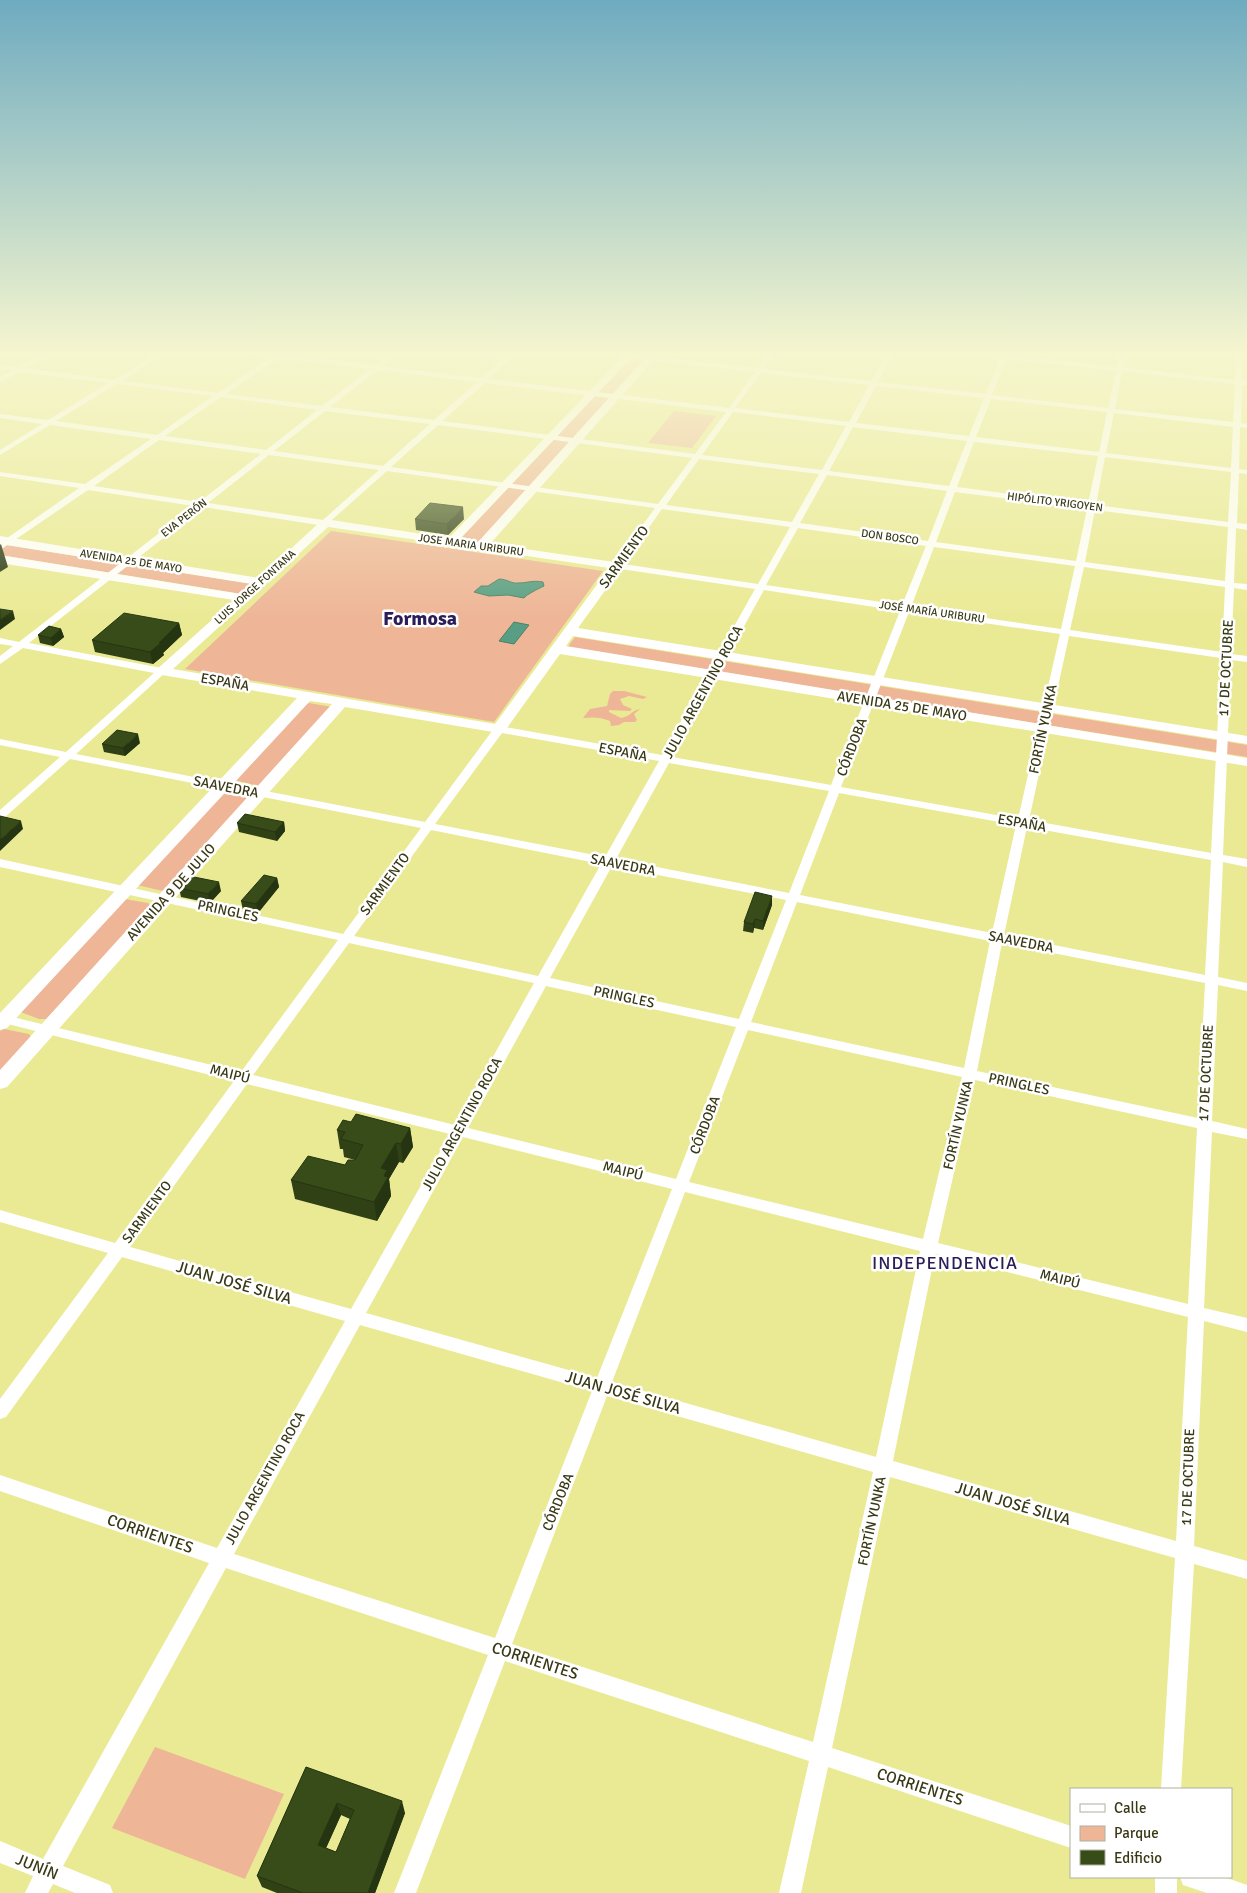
<svg xmlns="http://www.w3.org/2000/svg" width="1247" height="1893" viewBox="0 0 1247 1893" font-family="Signika,sans-serif">
  <style>
    .green { fill: #eeb597 }
    .water { fill: #589e84; stroke: #4f8063 }
    .lines { fill: none; stroke-linecap: round; stroke-linejoin: round }
    .street { fill: #fff; fill-rule: evenodd }
    .secondary { fill: #fff; fill-rule: evenodd }
    .wall { fill: #2f4115; fill-rule: evenodd }
    .shaded-wall { fill: #263511 }
    .building { fill: #374c18; stroke: #263511; fill-rule: evenodd }
    .labels { text-anchor: middle; dominant-baseline: central; stroke-width: 5; stroke-linejoin: round; paint-order: stroke }
    .far-street-label { font-size: 11px; fill: #393916; stroke: #fff }
    .street-label { font-size: 14px; fill: #393916; stroke: #fff }
    .near-street-label { font-size: 16px; fill: #393916; stroke: #fff }
    .near-neighbourhood-label { font-size: 18px; letter-spacing: 1px; fill: #2b1e58; stroke: #fff }
    .far-town-label { font-size: 20px; font-weight: bold; fill: #2b1e58; stroke: #fff }
  </style>
  <rect width="100%" height="100%" fill="#eaea95"/>
  <g class="green">
    <path d="M631,356H649L479,543L459,540Z"/>
    <path d="M674,411L716,416L692,448L648,443Z"/>
    <path d="M331,531L603,571L494,722L185,669Z"/>
    <path d="M0,544L253,584L242,594L0,555Z"/>
    <path d="M575,637L1247,745V757L567,648Z"/>
    <path d="M613,691H624L647,697L643,699L629,696L620,699L623,705L632,709L630,711L609,710V712L621,718C630,717 632,710 640,709L634,714L637,720L635,722H624L619,725L611,726L610,721C601,717 592,717 583,718L590,709L607,706L610,694Z"/>
    <path d="M309,703L332,707L259,786L234,780L304,705Z"/>
    <path d="M225,792L247,796L250,798L163,891L137,885Z"/>
    <path d="M125,899L148,903L151,906L46,1019H39L18,1011Z"/>
    <path d="M4,1029L29,1034L32,1038L0,1078V1031Z"/>
    <path d="M155,1747L284,1794L245,1879L112,1828Z"/>
  </g>
  <g class="water">
    <path d="M499,579C507,579 512,584 518,583C527,583 533,580 543,582L544,586C538,589 527,594 524,598L508,595L489,596L474,592L481,586H488Z"/>
    <path d="M514,622L529,625L514,644L499,641Z"/>
  </g>
  <g class="lines">
    <g class="street">
      <path d="M37,356H45L26,368L114,380L152,356H160L122,381L218,393L272,356H296L375,365L387,356H394L382,366L481,378L506,356H513L489,379L729,408L755,372L631,358L628,356H648L758,368L767,356H773L764,369L871,381L886,356H892L878,382L986,394L1000,358L998,356H1018L1116,367L1119,356H1125L1123,367L1235,380L1237,356H1243L1242,380L1247,381V385H1242L1241,423L1247,424V428L1240,427L1239,469L1247,470V474L1239,473L1237,523L1247,524V530L1236,528L1234,583L1247,584V590L1234,588L1231,654L1247,656V662L1231,660L1223,855L1247,859V867L1223,862L1218,977L1247,983V991L1218,985L1212,1121L1247,1129V1139L1212,1132L1204,1308L1247,1318V1332L1204,1321L1194,1546L1247,1561V1579L1194,1564L1181,1789H1161L1175,1558L890,1477L832,1748L1071,1826V1848L828,1767L801,1893H779L809,1761L505,1661L416,1893H394L488,1655L226,1568L63,1866L110,1885L113,1893H75L53,1884L48,1893H25L33,1876L0,1863V1841L43,1859L209,1563L0,1491V1475L217,1548L345,1321L122,1257L6,1417L0,1419V1399L108,1253L0,1222V1210L115,1243L234,1081L0,1022V1014L241,1072L338,940L0,867V859L343,934L421,828L70,759L4,818L0,819V810L60,757L0,745V739L66,752L154,673L23,648L0,664V656L13,646L0,644V638L19,642L194,506L88,490L0,550V543L79,488L0,476V472L85,484L151,439L50,425L0,455V450L42,424L0,418V414L48,420L108,383L20,372L0,382V377L12,371L0,369V365L17,367ZM278,358H280L370,369L322,406L226,394ZM1006,359L1116,371L1108,408L992,395ZM378,370L477,382L434,420L330,407ZM1122,371L1235,384L1233,422L1115,409ZM761,373L869,385L849,422L735,408ZM485,383L726,412L695,454L442,421ZM116,384L213,396L157,435L56,421ZM876,386L984,398L969,436L856,423ZM221,397L317,410L266,450L165,436ZM991,399L1107,412L1099,452L976,437ZM325,411L430,424L383,466L274,451ZM733,412L846,426L822,470L702,455ZM1114,413L1233,427L1231,468L1106,453ZM438,425L692,458L658,504L391,467ZM853,427L967,441L949,486L829,471ZM159,440L261,454L199,502L94,486ZM974,442L1098,456L1088,504L957,487ZM269,455L379,470L323,520L208,503ZM1105,457L1231,472L1228,522L1096,505ZM699,459L819,474L792,522L666,505ZM387,471L655,508L613,566L614,568L755,589L662,755L499,726L495,727L425,822L76,754L167,671L162,668L29,643L203,507L325,526ZM827,475L947,491L928,541L800,523ZM955,492L1087,509L1076,561L936,542ZM662,509L790,527L758,584L623,564ZM1095,510L1228,527L1225,581L1085,562ZM798,528L926,546L902,605L766,585ZM934,547L1075,566L1061,629L911,607ZM1084,567L1225,587L1222,652L1070,630ZM764,590L900,611L831,785L672,757ZM909,612L1060,634L1018,819L841,787ZM1069,636L1221,658L1211,853L1029,820ZM502,733L659,761L605,857L435,824ZM669,763L829,791L789,893L616,859ZM839,793L1016,825L992,933L800,895ZM1027,827L1211,860L1205,975L1004,935ZM431,830L601,864L538,976L354,936ZM612,866L786,900L739,1019L550,978ZM797,902L990,941L964,1068L751,1022ZM349,943L534,983L455,1125L253,1075ZM1002,943L1205,983L1198,1118L977,1071ZM546,986L736,1027L676,1179L468,1128ZM748,1030L962,1077L923,1239L689,1182ZM975,1080L1197,1128L1188,1304L938,1243ZM247,1084L450,1134L351,1309L130,1247ZM463,1137L672,1189L597,1378L366,1313ZM685,1192L920,1251L876,1457L612,1382ZM935,1254L1188,1317L1176,1541L893,1461ZM360,1325L592,1391L495,1638L234,1554ZM607,1396L873,1472L813,1742L512,1644Z"/>
      <rect x="1155" y="1877" width="22" height="16"/>
      <path d="M1180,1877H1224L1247,1885V1893H1207L1183,1885Z"/>
    </g>
    <path class="secondary" d="M623,356H633L460,539L478,542L647,356H657L490,544L621,563L623,566L578,628L1247,736V744L573,636L566,646L1247,758V766L560,654L504,732L499,733L345,707L7,1087L0,1089V1070L332,704L310,701L7,1028L0,1030V1013L297,698L162,675L155,671L234,600L0,563V555L241,594L252,584L0,544V536L259,578L321,521L325,519L449,538ZM328,527L609,568L495,724L173,669Z"/>
  </g>
  <g class="wall">
    <path d="M415,519H464L448,535L416,530Z"/>
    <path d="M179,623L182,635L163,653L164,655L153,664L95,652L92,640Z"/>
    <path d="M61,629L64,637L53,646L40,643L38,635Z"/>
    <path d="M140,743L125,756L104,752L102,744Z"/>
    <path d="M284,822L285,831L277,841L239,832L237,823Z"/>
    <path d="M277,878L279,887L258,913L243,910L241,901Z"/>
    <path d="M179,888L221,891L210,903L181,897Z"/>
    <path d="M772,905L763,930L754,928L753,933L743,931L744,922Z"/>
    <path d="M351,1122L410,1128L413,1147L403,1163L399,1162L389,1179L391,1196L377,1221L295,1199L291,1180L345,1165L355,1160L344,1157L343,1149H340L337,1130Z"/>
    <path d="M306,1767L405,1813L375,1893H277L262,1887L257,1876ZM341,1815L350,1819L336,1852L326,1848Z"/>
  </g>
  <g class="shaded-wall">
    <path d="M463,507L464,519L448,535L447,524Z"/>
    <path d="M1,544L8,567L0,572V545Z"/>
    <path d="M13,611L15,619L0,630V620Z"/>
    <path d="M179,623L182,635L163,653L164,655L153,664L150,652Z"/>
    <path d="M61,629L64,637L53,646L51,638Z"/>
    <path d="M138,734L140,743L125,756L123,748Z"/>
    <path d="M21,821L23,829L0,851V840Z"/>
    <path d="M284,822L285,831L277,841L275,832Z"/>
    <path d="M277,878L279,887L258,913L256,904Z"/>
    <path d="M219,882L221,891L210,903L208,894Z"/>
    <path d="M772,896V905L763,930V921Z"/>
    <path d="M755,919L754,928L753,933V924Z"/>
    <path d="M410,1128L413,1147L403,1163L401,1144Z"/>
    <path d="M396,1143L399,1162L389,1179L391,1196L377,1221L374,1202L381,1168Z"/>
    <path d="M402,1801L405,1813L375,1893H368Z"/>
    <path d="M337,1803L341,1815L322,1857L318,1845Z"/>
  </g>
  <g class="building">
    <path d="M430,503L463,507L447,524L415,519Z"/>
    <path d="M0,609L13,611L0,620Z"/>
    <path d="M124,613L179,623L159,643H161L150,652L92,640Z"/>
    <path d="M49,626L61,629L51,638L38,635Z"/>
    <path d="M117,730L138,734L123,748L102,744Z"/>
    <path d="M245,814L284,822L275,832L237,823Z"/>
    <path d="M0,816L21,821L0,840Z"/>
    <path d="M264,875L277,878L256,904L241,901Z"/>
    <path d="M189,876L219,882L208,894L179,888Z"/>
    <path d="M755,892L772,896L763,921L755,919L753,924L744,922Z"/>
    <path d="M356,1114L410,1128L401,1144L396,1143L381,1168L387,1170L384,1176L388,1177L374,1202L291,1180L308,1156L345,1165L348,1160H355L363,1145L341,1139L345,1132L337,1130L343,1120L351,1122Z"/>
    <path d="M306,1767L402,1801L368,1893H303L257,1876ZM337,1803L354,1810L336,1852L318,1845Z"/>
  </g>
  <linearGradient id="sky" x2="0" y2="1"><stop stop-color="#6eabc0"/><stop offset="0.57" stop-color="#f6f6cf"/><stop offset="1" stop-color="#f6f6cf" stop-opacity="0"/></linearGradient>
  <rect width="1247" height="621" fill="url(#sky)"/>
  <g class="labels">
    <g class="far-street-label">
      <text transform="translate(1055 502) rotate(7)">HIPÓLITO YRIGOYEN</text>
      <text transform="translate(184 518) rotate(-38)">EVA PERÓN</text>
      <text transform="translate(890 537) rotate(8)">DON BOSCO</text>
      <text transform="translate(471 545) rotate(8)">JOSE MARIA URIBURU</text>
      <text transform="translate(131 561) rotate(9)">AVENIDA 25 DE MAYO</text>
      <text transform="translate(255 587) rotate(-42)">LUIS JORGE FONTANA</text>
      <text transform="translate(932 612) rotate(8)">JOSÉ MARÍA URIBURU</text>
    </g>
    <g class="street-label">
      <text transform="translate(624 557) rotate(-54)">SARMIENTO</text>
      <text transform="translate(1226 668) rotate(-87)">17 DE OCTUBRE</text>
      <text transform="translate(225 682) rotate(10)">ESPAÑA</text>
      <text transform="translate(703 692) rotate(-61)">JULIO ARGENTINO ROCA</text>
      <text transform="translate(902 706) rotate(9)">AVENIDA 25 DE MAYO</text>
      <text transform="translate(1043 729) rotate(-78)">FORTÍN YUNKA</text>
      <text transform="translate(852 747) rotate(-69)">CÓRDOBA</text>
      <text transform="translate(623 752) rotate(11)">ESPAÑA</text>
      <text transform="translate(226 787) rotate(11)">SAAVEDRA</text>
      <text transform="translate(1022 823) rotate(10)">ESPAÑA</text>
      <text transform="translate(623 865) rotate(11)">SAAVEDRA</text>
      <text transform="translate(385 884) rotate(-54)">SARMIENTO</text>
      <text transform="translate(171 892) rotate(-48)">AVENIDA 9 DE JULIO</text>
      <text transform="translate(228 911) rotate(12)">PRINGLES</text>
      <text transform="translate(1021 942) rotate(11)">SAAVEDRA</text>
      <text transform="translate(624 997) rotate(12)">PRINGLES</text>
      <text transform="translate(1206 1073) rotate(-87)">17 DE OCTUBRE</text>
      <text transform="translate(230 1074) rotate(14)">MAIPÚ</text>
      <text transform="translate(1019 1084) rotate(12)">PRINGLES</text>
      <text transform="translate(462 1124) rotate(-61)">JULIO ARGENTINO ROCA</text>
      <text transform="translate(705 1125) rotate(-69)">CÓRDOBA</text>
      <text transform="translate(958 1125) rotate(-77)">FORTÍN YUNKA</text>
      <text transform="translate(623 1171) rotate(14)">MAIPÚ</text>
      <text transform="translate(147 1212) rotate(-54)">SARMIENTO</text>
      <text transform="translate(1060 1279) rotate(14)">MAIPÚ</text>
      <text transform="translate(1188 1477) rotate(-88)">17 DE OCTUBRE</text>
      <text transform="translate(265 1478) rotate(-61)">JULIO ARGENTINO ROCA</text>
      <text transform="translate(558 1502) rotate(-68)">CÓRDOBA</text>
      <text transform="translate(872 1521) rotate(-78)">FORTÍN YUNKA</text>
    </g>
    <g class="near-street-label">
      <text transform="translate(234 1283) rotate(16)">JUAN JOSÉ SILVA</text>
      <text transform="translate(623 1393) rotate(16)">JUAN JOSÉ SILVA</text>
      <text transform="translate(1013 1504) rotate(16)">JUAN JOSÉ SILVA</text>
      <text transform="translate(150 1534) rotate(19)">CORRIENTES</text>
      <text transform="translate(535 1661) rotate(18)">CORRIENTES</text>
      <text transform="translate(920 1787) rotate(18)">CORRIENTES</text>
      <text transform="translate(37 1867) rotate(22)">JUNÍN</text>
    </g>
    <g class="near-neighbourhood-label">
      <text x="945" y="1263">INDEPENDENCIA</text>
    </g>
    <g class="far-town-label">
      <text x="420" y="618">Formosa</text>
    </g>
  </g>
  <rect x="1070" y="1788" width="162" height="90" fill="#ffffff" stroke="#b0b0a2"/>
  <rect x="1080" y="1804" width="25" height="8" fill="#ffffff" stroke="#b0b0a2"/>
  <text x="1114" y="1813" font-size="15" fill="#393916">Calle</text>
  <rect x="1080" y="1826" width="25" height="15" fill="#eeb597" stroke="#b0b0a2"/>
  <text x="1114" y="1838" font-size="15" fill="#393916">Parque</text>
  <rect x="1080" y="1850" width="25" height="15" fill="#374c18" stroke="#b0b0a2"/>
  <text x="1114" y="1863" font-size="15" fill="#393916">Edificio</text>
</svg>
